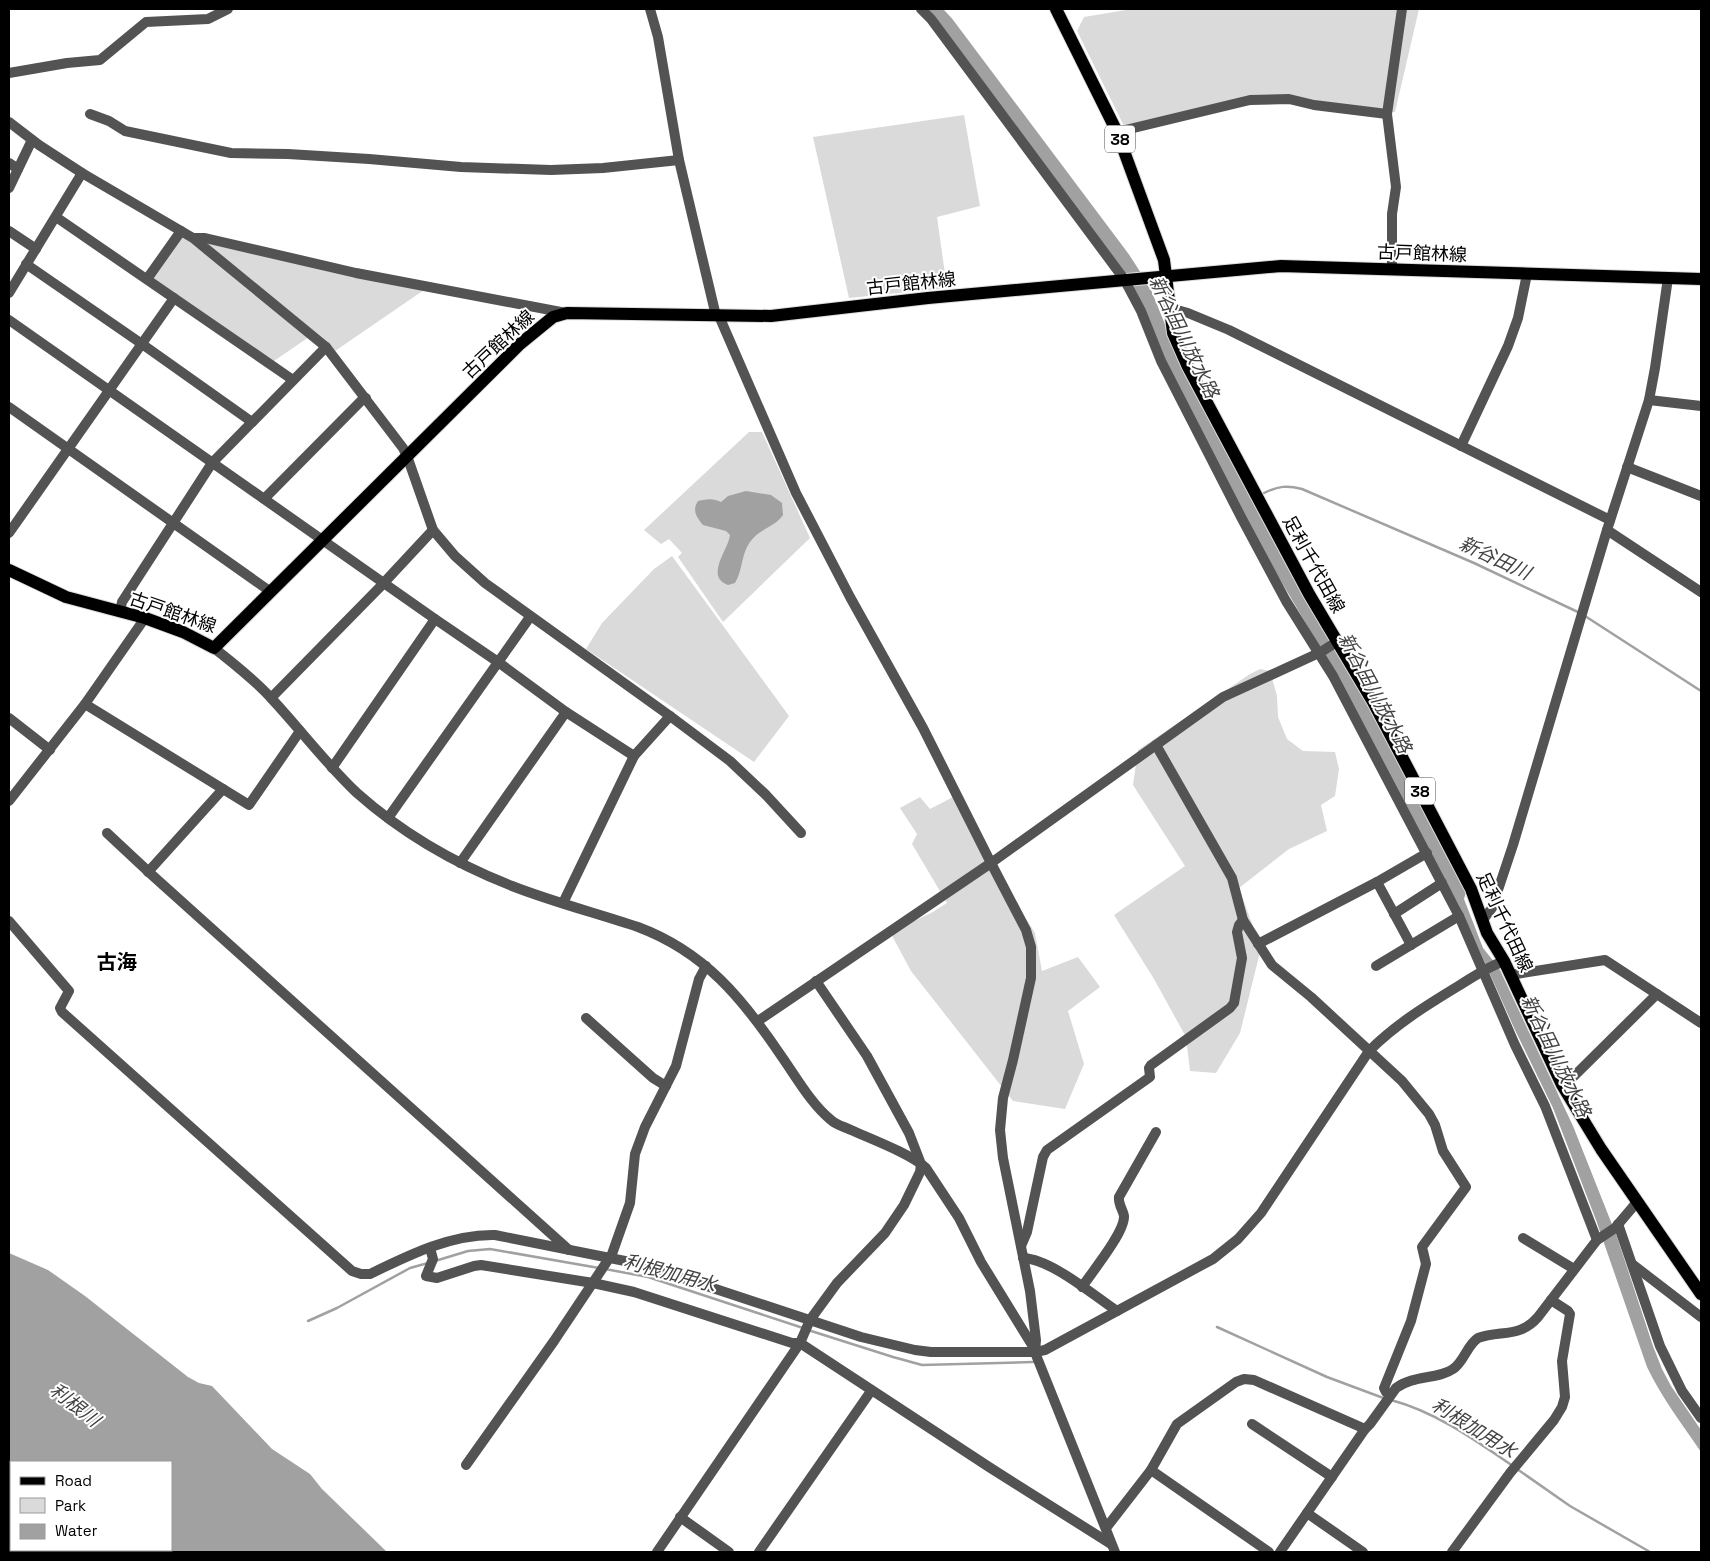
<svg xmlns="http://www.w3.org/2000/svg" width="1710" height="1561" viewBox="0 0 1710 1561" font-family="'Space Grotesk','Noto Sans JP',sans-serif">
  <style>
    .green { fill: #dadada }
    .water { fill: #a1a1a1 }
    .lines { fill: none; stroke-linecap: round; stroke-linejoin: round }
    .stream { stroke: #a1a1a1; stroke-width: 2.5 }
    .river { stroke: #a1a1a1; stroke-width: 15 }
    .major-casing { stroke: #dbdbdb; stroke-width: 14 }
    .minor { stroke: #535353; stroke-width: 10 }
    .major { stroke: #000; stroke-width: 12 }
    .labels { text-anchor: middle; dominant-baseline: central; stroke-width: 4; stroke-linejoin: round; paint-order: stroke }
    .shield { fill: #fff; stroke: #4c4c4c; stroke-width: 1 }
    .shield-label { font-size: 16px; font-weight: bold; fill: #000 }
    .street-label { font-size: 18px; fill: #000; stroke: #fff }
    .water-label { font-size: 19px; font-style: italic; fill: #424242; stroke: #fff }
    .quarter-label { font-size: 20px; font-weight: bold; fill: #000; stroke: #fff }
  </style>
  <rect width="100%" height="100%" fill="#fff"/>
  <g class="green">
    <path d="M1132,9H1419L1395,112L1297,101L1243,102L1127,129L1123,124L1077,31L1084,17Z"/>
    <path d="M964,115L980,206L937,217L947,288L849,298L813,137Z"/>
    <path d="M183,236L309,337L274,361L149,280Z"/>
    <path d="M202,241L424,290L335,351Z"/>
    <path d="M749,432H762L810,538L723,622L678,557L682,553L669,539L661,544L644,530Z"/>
    <path d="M672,556L789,716L754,762L586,649L602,623L654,569Z"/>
    <path d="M1260,669L1270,671L1277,696L1278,717L1287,739L1303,751L1335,752L1339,769L1335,796L1321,805L1327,831L1289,849L1239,888L1261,948L1240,1033L1216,1073L1190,1071L1186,1037L1154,979L1114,915L1185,866L1133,785L1138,750L1250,674Z"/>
    <path d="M955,796L984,852L1035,933L1042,971L1078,957L1100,987L1068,1011L1084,1064L1065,1109L1013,1101L911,971L890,932L931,913L947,903L912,844L917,834L900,808L920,797L930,809Z"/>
  </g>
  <g class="water">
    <path d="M746,491L771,495L782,503L783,515C775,527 759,529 750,542C741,554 743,570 735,583L728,585C704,576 729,549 730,535L726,531L703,525C696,517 692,510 698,501C707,499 713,498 721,502L728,496Z"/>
    <path d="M1452,865L1466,892L1464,899L1483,948L1499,968L1573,1126L1617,1237L1653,1346L1662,1369L1671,1386L1701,1430V1452C1682,1424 1662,1398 1647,1367L1596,1220L1553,1108L1515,1030L1459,905L1439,869Z"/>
    <path d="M9,1253L48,1270L85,1296L188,1377L199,1383L212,1386L272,1449L310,1474L322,1489L387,1552H102L100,1550H171V1462H11V1471L9,1470Z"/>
  </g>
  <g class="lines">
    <g class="stream">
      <path d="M1264,493C1278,486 1287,485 1302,489L1474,563L1580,613"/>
      <path d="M1585,616L1701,691"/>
      <path d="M435,1261L468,1251L490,1249L599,1268"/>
      <path d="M605,1269L648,1277L803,1328"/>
      <path d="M308,1321L337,1308L410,1268L428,1263"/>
      <path d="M1217,1327L1327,1377L1386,1399"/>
      <path d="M808,1330L893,1357L922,1365L1033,1362"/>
      <path d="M1391,1400C1436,1412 1475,1440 1513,1466"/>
      <path d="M1517,1469L1570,1506L1650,1552"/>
    </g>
    <path class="river" d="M933,9L946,23L1123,259L1143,290L1173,364L1259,529L1325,641L1455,885"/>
    <defs>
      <g id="major">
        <path d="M1056,9L1117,132L1164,260L1173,333L1188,367L1309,594L1373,702L1413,778L1471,889L1487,933L1504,961L1562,1085L1601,1149L1701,1294"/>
        <path d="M9,570L66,597L145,618L183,632L214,648L520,344L553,317L567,313L771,316L928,298L1281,266L1701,279"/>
      </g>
    </defs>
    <use href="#major" class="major-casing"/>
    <g class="minor">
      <path d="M650,9L658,37L679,160L716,316"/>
      <path d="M921,9L931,19L1124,279L1141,311L1161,361L1241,517L1286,601L1333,676L1459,916L1515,1045L1545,1106L1597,1240"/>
      <path d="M9,73L67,63L100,60L146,22L208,19L228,9"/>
      <path d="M90,114L109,121L125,131L231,153L288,154L369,159L461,167L551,170L603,168L679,160"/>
      <path d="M9,122L39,145L82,173L193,238L326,347L403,448L407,456L433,530L455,556L485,583L670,716L730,761L765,794L801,833"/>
      <path d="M1117,132L1250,100L1289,99L1314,105L1387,114"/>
      <path d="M9,163L18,169"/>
      <path d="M9,188L32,140"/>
      <path d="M56,217L293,380"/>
      <path d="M9,231L36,249"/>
      <path d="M194,238H205L356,273L566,313"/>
      <path d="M26,264L142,344L252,422"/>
      <path d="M1390,270L1392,265V214L1396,187L1387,114L1402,9"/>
      <path d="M147,279L181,231"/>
      <path d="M9,293L82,173"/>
      <path d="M1170,308L1188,313L1229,330L1610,520"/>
      <path d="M719,316L796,493L850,597L923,728L991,863L1026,930L1031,947V978L1013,1060L1003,1098L1000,1130L1003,1158L1030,1291L1036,1340L1035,1351"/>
      <path d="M9,320L435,619L498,662L566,712L634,756"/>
      <path d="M1649,400L1701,406"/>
      <path d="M9,407L271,592"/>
      <path d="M1461,446L1508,346L1518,318L1527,274"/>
      <path d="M1627,467L1701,496"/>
      <path d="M264,499L361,401L366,398"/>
      <path d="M1607,530L1701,592"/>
      <path d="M9,533L174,298"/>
      <path d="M120,612L122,602L212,463L326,347"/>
      <path d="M214,648C234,664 254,679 271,698C300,729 326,764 357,793C402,833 456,864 512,886C553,902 596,913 638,927C705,952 743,999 782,1057C796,1077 812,1105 831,1120C836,1125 845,1127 851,1130C871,1139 911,1154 926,1168L959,1218L981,1262L1032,1345L1115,1552"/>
      <path d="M271,698L379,588L433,530"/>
      <path d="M85,704L249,805L300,731"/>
      <path d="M9,718L50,750"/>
      <path d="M1156,745L1232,878L1243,920L1272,965L1311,997L1402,1081L1429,1114L1435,1125L1443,1151L1466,1187L1422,1247L1426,1264L1411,1321L1384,1388L1386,1392L1391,1394"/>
      <path d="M332,768L435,619"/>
      <path d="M9,801L85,704L145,618"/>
      <path d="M388,818L530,617"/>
      <path d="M107,833L152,875L569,1250"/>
      <path d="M460,863L566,712"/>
      <path d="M148,872L223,789"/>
      <path d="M1377,882L1411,945"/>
      <path d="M563,903L634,756L670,716"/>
      <path d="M1394,914L1442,883"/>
      <path d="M9,921L69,991L60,1008L62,1012L352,1271L361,1274H370C409,1255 451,1234 495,1235L640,1264L861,1337L915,1350L931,1352H1035L1045,1350L1213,1259L1238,1239L1261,1213L1369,1051C1396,1024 1427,1005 1460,985C1474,976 1488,967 1504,961"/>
      <path d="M1482,921L1492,908L1513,845L1607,530L1649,400L1655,368L1668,278"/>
      <path d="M1258,944L1377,882L1427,853"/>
      <path d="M1376,966L1459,916"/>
      <path d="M1510,975L1605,960L1701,1023"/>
      <path d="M586,1018L653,1078L666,1086"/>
      <path d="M758,1021L991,863L1223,697L1321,652L1338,641"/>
      <path d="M1562,1085L1569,1081L1657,994"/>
      <path d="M1618,1224L1660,1346L1682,1391L1701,1418"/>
      <path d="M1523,1238L1574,1269"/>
      <path d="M1021,1246L1027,1232L1043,1157L1047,1150L1150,1077L1149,1068L1151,1065L1230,1008L1234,1003L1242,958L1237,932L1239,925L1243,920"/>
      <path d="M430,1248L433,1259L426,1276L437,1278L474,1266L481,1265L593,1283L634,1292L792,1343H800L989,1467L1111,1544"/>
      <path d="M1023,1258C1051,1259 1093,1295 1117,1311"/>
      <path d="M1632,1264L1701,1317"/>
      <path d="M1082,1287C1092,1272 1125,1232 1124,1216C1123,1210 1118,1204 1119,1197L1156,1132"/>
      <path d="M1252,1424L1332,1477"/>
      <path d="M466,1465L554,1341L612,1254L630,1203L635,1154L645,1127L676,1066L699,979L706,966"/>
      <path d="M1151,1470L1269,1552"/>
      <path d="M1307,1513L1363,1552"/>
      <path d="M680,1517L729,1552"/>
      <path d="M1106,1528L1151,1470L1177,1424L1236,1382L1244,1379L1254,1380L1365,1429"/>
      <path d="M657,1552L800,1343L810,1320L837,1283L885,1233L904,1205L920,1172L921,1164L909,1133L867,1056L816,981"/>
      <path d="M759,1552L871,1391"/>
      <path d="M1280,1552L1365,1429L1370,1424L1396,1388C1413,1375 1439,1379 1453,1369C1464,1362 1467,1345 1478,1338C1501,1330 1520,1338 1538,1317L1597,1240L1615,1228L1637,1202"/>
      <path d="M1452,1552L1510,1473L1554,1420L1562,1407L1565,1397L1562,1361L1570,1314L1568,1311L1551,1300"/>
    </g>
    <use href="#major" class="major"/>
  </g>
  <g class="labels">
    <g class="shield">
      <rect x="1105" y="125.5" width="30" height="27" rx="4"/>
      <rect x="1405" y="777.5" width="30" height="27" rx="4"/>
    </g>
    <g class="shield-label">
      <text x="1120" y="139">38</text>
      <text x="1420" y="791">38</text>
    </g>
    <g class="street-label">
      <text transform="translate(1422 253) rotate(2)">古戸館林線</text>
      <text transform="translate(911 283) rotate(-6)">古戸館林線</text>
      <text transform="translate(498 344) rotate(-43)">古戸館林線</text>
      <text transform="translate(1314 564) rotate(61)">足利千代田線</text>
      <text transform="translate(173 612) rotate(19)">古戸館林線</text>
      <text transform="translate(1505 922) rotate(65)">足利千代田線</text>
    </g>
    <g class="water-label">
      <text transform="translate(1184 337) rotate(64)">新谷田川放水路</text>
      <text transform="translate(1495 558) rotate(25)">新谷田川</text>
      <text transform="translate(1375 693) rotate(62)">新谷田川放水路</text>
      <text transform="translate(1556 1056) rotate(64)">新谷田川放水路</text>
      <text transform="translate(670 1273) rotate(15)">利根加用水</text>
      <text transform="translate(75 1405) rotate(38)">利根川</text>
      <text transform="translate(1474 1428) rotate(32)">利根加用水</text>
    </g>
    <g class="quarter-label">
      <text x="117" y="962">古海</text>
    </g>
  </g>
  <rect width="1710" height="1561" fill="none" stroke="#000000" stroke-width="20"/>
  <rect x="10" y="1461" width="162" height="90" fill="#ffffff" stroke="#999999"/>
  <rect x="20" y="1477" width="25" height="8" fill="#000000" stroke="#999999"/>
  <text x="55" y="1486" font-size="15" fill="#000000">Road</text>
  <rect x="20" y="1498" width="25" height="15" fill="#dadada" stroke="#999999"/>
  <text x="55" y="1511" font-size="15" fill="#000000">Park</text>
  <rect x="20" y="1524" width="25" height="15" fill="#a1a1a1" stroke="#999999"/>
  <text x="55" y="1536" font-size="15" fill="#000000">Water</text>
</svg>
